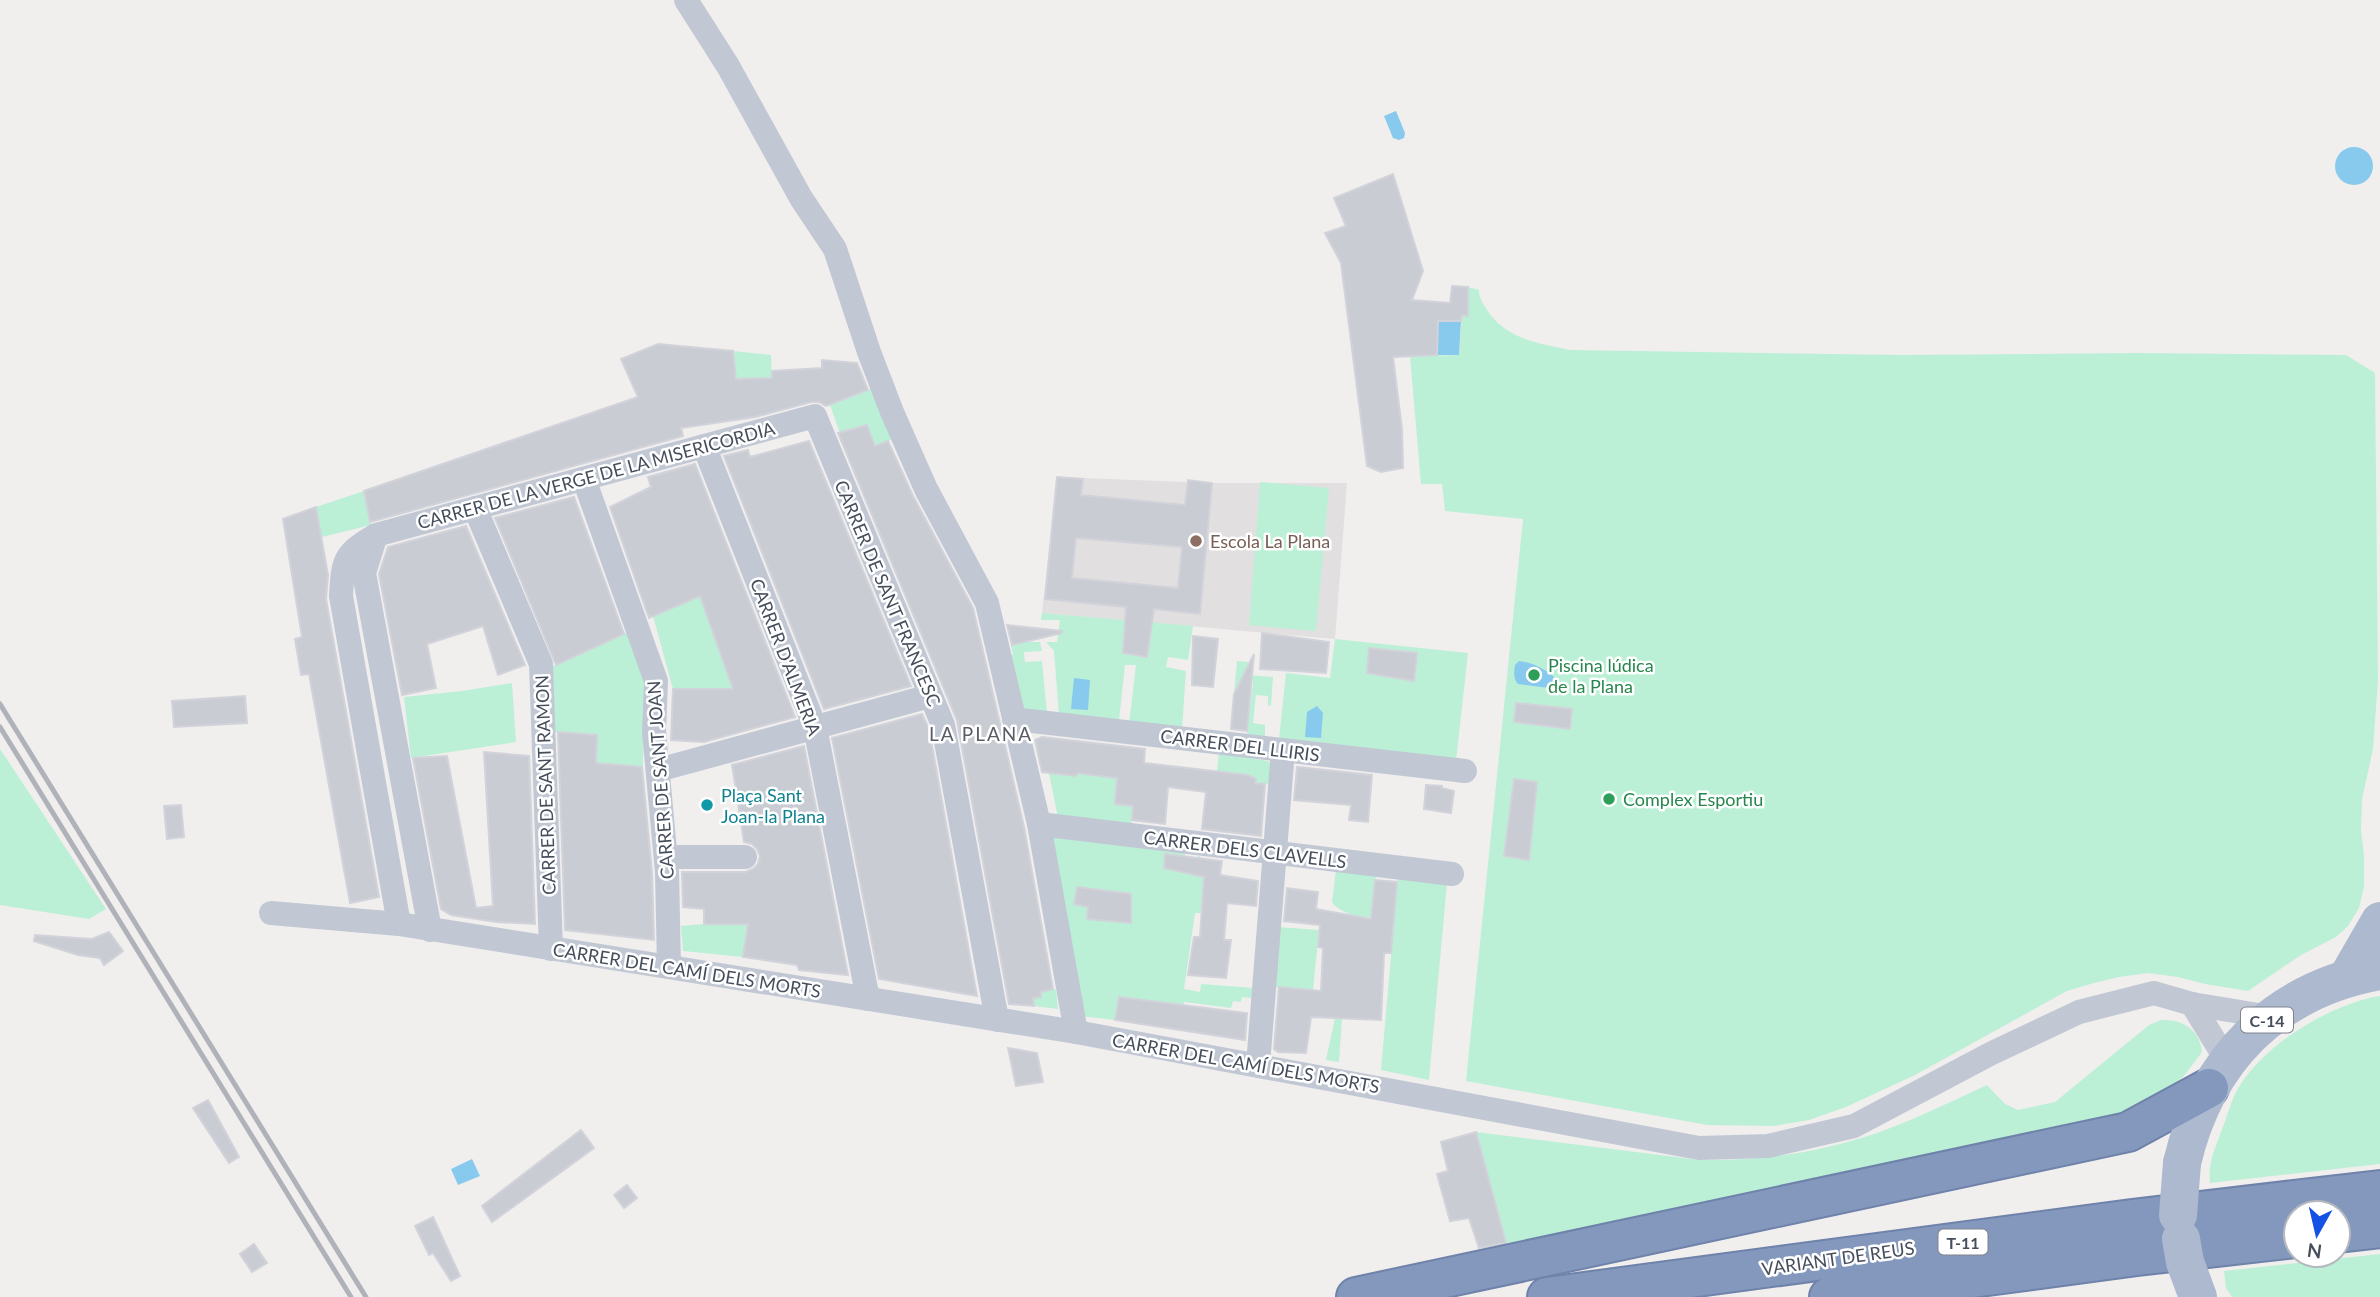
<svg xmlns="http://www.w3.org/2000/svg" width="2380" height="1297" viewBox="0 0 2380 1297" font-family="Lato,sans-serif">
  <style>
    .education { fill: #e2dfe0 }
    .green { fill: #bbf0d7 }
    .water { fill: #87caee }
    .building { fill: #caccd4; stroke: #d2d3da; stroke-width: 2; fill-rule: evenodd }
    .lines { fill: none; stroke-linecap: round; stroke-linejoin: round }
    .motorway-casing { stroke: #6f83aa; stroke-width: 42 }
    .minor { stroke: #c1c8d4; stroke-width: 24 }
    .primary { stroke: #adb9ce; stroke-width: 38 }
    .motorway { stroke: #8498be; stroke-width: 38 }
    .rail { stroke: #b0b2b9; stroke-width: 5 }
    .primary-bridge { stroke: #adb9ce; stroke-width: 38 }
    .education-dot { fill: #8d6e63; stroke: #fff; stroke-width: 2.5 }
    .leisure-dot { fill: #2e9e5b; stroke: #fff; stroke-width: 2.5 }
    .culture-dot { fill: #0f9aa8; stroke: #fff; stroke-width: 2.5 }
    .labels { text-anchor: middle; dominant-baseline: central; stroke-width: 5; stroke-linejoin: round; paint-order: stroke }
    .shield { fill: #fff; stroke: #7e838d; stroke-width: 2 }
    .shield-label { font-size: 16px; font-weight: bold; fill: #464e5c }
    .street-label { font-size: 18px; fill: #464e5c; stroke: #fff }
    .education-label { font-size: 18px; fill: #785e54; stroke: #fff; text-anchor: start }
    .leisure-label { font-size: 18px; fill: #27864d; stroke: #fff; text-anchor: start }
    .culture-label { font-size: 18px; fill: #0d838f; stroke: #fff; text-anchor: start }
    .neighbourhood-label { font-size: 19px; letter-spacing: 2px; fill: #5a5d63; stroke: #fff }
  </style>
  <rect width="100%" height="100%" fill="#f1eeee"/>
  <path class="education" d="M1057,477L1212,483H1347L1335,639L1042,613Z"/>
  <g class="green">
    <path d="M1468,287L1479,290C1479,299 1483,303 1487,310C1506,339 1538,343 1570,350L1901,355L2139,353L2346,355L2375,373L2378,680L2373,749L2362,799L2361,831L2364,855V887L2359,908L2348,926L2336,937L2301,955L2248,991L2205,984L2178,977L2148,973L2119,977L2094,983L2067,991L1915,1075L1846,1107L1809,1120L1774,1126L1707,1125L1466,1081L1523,519L1445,511L1442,484H1421L1410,356L1459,355L1462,315H1468Z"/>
    <path d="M733,351L771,355L772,378H748L737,386Z"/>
    <path d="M874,387L896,438L875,446L840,433L830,405Z"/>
    <path d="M1260,482L1329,488L1316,631L1249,625Z"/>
    <path d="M364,491L371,525L322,537L316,507Z"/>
    <path d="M700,596L733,689H673L653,616Z"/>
    <path d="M1042,613L1193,626L1188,660L1168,657L1166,667L1186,671L1182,729L1129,724L1136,665H1125L1119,720L1059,715L1054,651L1046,642H1057L1060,620H1041Z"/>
    <path d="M628,632L644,675L643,767L596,763L597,735L554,732L552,667Z"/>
    <path d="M1335,639L1468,653L1456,761L1279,739L1286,673L1330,678Z"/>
    <path d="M1025,642H1040L1042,651L1024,652L1025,662L1042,661L1047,713L1019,711L1006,658L1013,654L1011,646Z"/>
    <path d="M1237,661L1248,662V675L1273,677L1271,706L1268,705V696L1256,695L1253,723L1265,725V737L1247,734L1253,682L1241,680L1234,694Z"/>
    <path d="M512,683L516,742L411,758L404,697L462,691Z"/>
    <path d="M0,749L106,909L89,919L0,905Z"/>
    <path d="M1219,752L1267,761L1271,763L1273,785L1255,783L1248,775L1217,771Z"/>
    <path d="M1077,772L1117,778L1115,804L1133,806L1131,828L1058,818L1049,773L1076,776Z"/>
    <path d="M1048,837L1185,853L1184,871L1196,872L1198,856H1200L1198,876L1210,878L1202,913H1195L1184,989L1200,992L1201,984L1254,988L1252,998L1242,997L1241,1002L1233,1001L1231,1008L1184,1002L1179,1031L1159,1026L1163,1003L1119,997L1115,1020L1080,1016Z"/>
    <path d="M1336,870L1376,874L1373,903L1382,919C1364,916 1343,917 1332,902Z"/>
    <path d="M1398,876L1447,883L1429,1080L1381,1070Z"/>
    <path d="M704,924H748L743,957L683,951L681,926Z"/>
    <path d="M1278,927L1319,930L1313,990L1275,987Z"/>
    <path d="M1056,989L1058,1009L1034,1006L1033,998L1041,997V992Z"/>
    <path d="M2380,996V1164L2210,1183C2208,1162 2214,1151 2221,1132C2226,1120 2229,1108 2234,1096C2257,1048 2329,1004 2380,996Z"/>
    <path d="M1335,1018H1342L1339,1062L1326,1060Z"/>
    <path d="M2161,1020C2183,1019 2200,1030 2202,1052L2184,1076L2131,1119L1507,1249L1476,1132L1700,1160C1759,1161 1817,1153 1874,1134C1912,1121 1950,1102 1987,1085L2005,1104L2018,1110L2055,1102L2149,1025Z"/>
    <path d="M2380,1254V1297H2232L2226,1288L2224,1271Z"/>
  </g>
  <g class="water">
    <path d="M1396,111L1405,133L1404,138L1399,140L1393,138L1384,116Z"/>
    <circle cx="2354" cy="166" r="19"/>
    <path d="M1438,321H1461L1459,355H1437Z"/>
    <path d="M1519,661C1531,662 1548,670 1555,678L1554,685L1549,688L1518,684C1513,679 1514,671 1515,665Z"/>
    <path d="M1074,678L1090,680L1088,710L1071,709Z"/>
    <path d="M1317,706L1323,713L1321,738L1305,737L1307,712Z"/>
    <path d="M472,1159L480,1176L458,1185L451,1169Z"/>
  </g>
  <g class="building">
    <path d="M1393,174L1423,271L1412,300L1450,303L1452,286L1468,287V316L1462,315L1461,321H1438L1437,355L1393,357L1402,429L1403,468L1381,472L1367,466L1341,263L1325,233L1346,226L1334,198Z"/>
    <path d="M658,344L733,351L736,379L772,378V371L822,368V360L857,363L868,390L826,406L819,402H811L755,417L681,428L683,436L370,522L364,491L638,397L621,359Z"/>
    <path d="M867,425L875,446L888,441L913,496L973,608L1024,827L1053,989L1041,992V997L1033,998L1034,1006L1009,1004L957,720L838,433Z"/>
    <path d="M809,441L911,686L824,709L724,456L748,450L750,457Z"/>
    <path d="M695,464L795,717L704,742L671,740L673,689H733L700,596L649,618L610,507L651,487L648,477Z"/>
    <path d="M1057,477L1083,479L1081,495L1185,505L1188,480L1212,483L1200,614L1154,609L1147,657L1123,653L1126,607L1045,599ZM1076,538L1182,547L1178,588L1072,578Z"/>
    <path d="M574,497L624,634L556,665L495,518Z"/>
    <path d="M316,507L328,575L326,599L379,897L350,903L309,674L301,675L295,639L302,637L283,519Z"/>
    <path d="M466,526L525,665L498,675L483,626L427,644L436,688L402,695L379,574L388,547Z"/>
    <path d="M1007,625L1062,631V633L1012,645Z"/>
    <path d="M1262,633L1329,642L1326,673L1260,669Z"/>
    <path d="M1193,636L1218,639L1213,687L1192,685Z"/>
    <path d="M1369,648L1417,653L1414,681L1367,673Z"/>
    <path d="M1254,654L1247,731L1231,729L1234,694Z"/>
    <path d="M245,696L247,723L174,727L172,701Z"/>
    <path d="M1516,703L1572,709L1570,729L1514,722Z"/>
    <path d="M922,714L929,729L977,996L879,979L832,738Z"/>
    <path d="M558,732L597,735L596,763L642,767L652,873L654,940L565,930Z"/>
    <path d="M1042,737L1145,749L1144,763L1248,775L1256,779L1255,783L1265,784L1261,836L1202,829L1206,792L1168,787L1165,824L1132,820L1133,806L1115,804L1117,778L1077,773L1076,776L1042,772L1035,740Z"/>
    <path d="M804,746L848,975L799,970L797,965L743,957L748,924H704V909L683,907L682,872H745L753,869L758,864L760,856L757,849L752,844L744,842L732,765Z"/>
    <path d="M484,752L529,756L535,924L496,922L451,915L441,909L413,758L447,756L476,908L493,906Z"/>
    <path d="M1297,767L1372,775L1368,822L1349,820L1351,805L1294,800Z"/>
    <path d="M1514,779L1537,782L1529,860L1504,856Z"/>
    <path d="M1426,785L1442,786V788L1454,791L1451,813L1424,809Z"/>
    <path d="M181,805L184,837L167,839L164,806Z"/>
    <path d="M1165,854L1222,861L1220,875L1258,881L1256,906L1227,903L1224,940H1231L1226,978L1188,975L1194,937H1200L1204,877L1164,868Z"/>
    <path d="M1375,880L1397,882L1391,953H1384L1381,1020L1311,1017L1306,1053L1278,1052L1274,1049L1279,987L1321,991L1323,948L1318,947L1320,925L1284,921L1287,888L1318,892L1316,909L1371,919Z"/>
    <path d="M1077,887L1131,894V923L1087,919L1088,907L1074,904Z"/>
    <path d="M109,932L123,951L104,965L100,958L78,955L34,941L35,935L92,939Z"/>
    <path d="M1119,997L1247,1013L1245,1040L1115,1020Z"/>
    <path d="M1008,1048L1037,1053L1043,1082L1016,1086Z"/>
    <path d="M208,1100L239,1157L229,1163L193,1108Z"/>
    <path d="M581,1130L594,1148L492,1222L482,1206Z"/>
    <path d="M1476,1132L1506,1243L1479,1248L1469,1218L1450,1221L1437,1174L1448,1171L1441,1142Z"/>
    <path d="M627,1185L637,1198L624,1208L614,1195Z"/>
    <path d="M433,1217L460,1276L451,1281L433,1253L429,1255L415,1226Z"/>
    <path d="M254,1244L267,1263L252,1272L240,1254Z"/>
  </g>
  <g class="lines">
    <defs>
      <g id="motorway">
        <path d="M2338,1233L2380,1228"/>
        <path d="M1356,1297L2128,1132L2209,1088"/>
        <path d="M1547,1297L2132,1219L2380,1190"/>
        <path d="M1829,1297L2137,1256L2296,1238"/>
      </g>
    </defs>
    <use href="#motorway" class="motorway-casing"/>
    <g class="minor">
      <path d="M686,0L728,66L801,198L835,249L869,352L892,412L926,489L987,603L1039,824L1076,1032"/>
      <path d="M704,446L815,727L868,999"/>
      <path d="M584,479L656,681L654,732L667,872L669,967"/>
      <path d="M475,508L541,664L551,949"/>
      <path d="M376,535L815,416L943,725L997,1020"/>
      <path d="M1014,719L1465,771"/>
      <path d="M658,770L930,696"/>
      <path d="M1039,824L1452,874"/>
      <path d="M666,857H745"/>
      <path d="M271,913L399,924L1076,1032L1699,1148L1768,1146L1854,1126L1992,1053L2079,1012L2154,993L2192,1004L2271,1017"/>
      <path d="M399,924L341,596C343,559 344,554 376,535L364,573L430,930"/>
      <path d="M2192,1004L2227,1061"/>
      <path d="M1258,1065L1283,750"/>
    </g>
    <g class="primary">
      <path d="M2347,978L2380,921"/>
      <path d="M2182,1163C2206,1060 2274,990 2380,971"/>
    </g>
    <use href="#motorway" class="motorway"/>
    <g class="rail">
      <path d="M0,704L366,1297"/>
      <path d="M0,727L351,1297"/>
    </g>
    <g class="primary-bridge">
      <path d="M2178,1215L2182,1163"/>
      <path d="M2181,1239L2185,1262L2198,1297"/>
    </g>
  </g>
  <circle class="education-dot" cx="1196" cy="541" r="7"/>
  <g class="leisure-dot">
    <circle cx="1534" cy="675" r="7"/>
    <circle cx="1609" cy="799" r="7"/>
  </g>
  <circle class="culture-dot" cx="707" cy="805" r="7"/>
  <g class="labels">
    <g class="shield">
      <rect x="2241" y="1007.5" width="52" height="25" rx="5"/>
      <rect x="1938.5" y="1229.5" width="49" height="25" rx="5"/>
    </g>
    <g class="shield-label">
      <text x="2267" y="1020">C-14</text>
      <text x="1963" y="1242">T-11</text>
    </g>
    <g class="street-label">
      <text transform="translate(596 475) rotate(-15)">CARRER DE LA VERGE DE LA MISERICORDIA</text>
      <text transform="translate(888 593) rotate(67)">CARRER DE SANT FRANCESC</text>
      <text transform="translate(786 657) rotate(69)">CARRER D'ALMERIA</text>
      <text transform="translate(1240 745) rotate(7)">CARRER DEL LLIRIS</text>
      <text transform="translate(660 780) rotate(-94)">CARRER DE SANT JOAN</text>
      <text transform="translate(545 785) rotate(-92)">CARRER DE SANT RAMON</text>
      <text transform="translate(1245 849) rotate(7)">CARRER DELS CLAVELLS</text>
      <text transform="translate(687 970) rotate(9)">CARRER DEL CAMÍ DELS MORTS</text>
      <text transform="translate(1246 1063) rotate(10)">CARRER DEL CAMÍ DELS MORTS</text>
      <text transform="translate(1838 1258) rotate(-8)">VARIANT DE REUS</text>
    </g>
    <g class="education-label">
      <text x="1210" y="541">Escola La Plana</text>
    </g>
    <g class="leisure-label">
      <text x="1548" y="665">Piscina lúdica<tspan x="1548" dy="21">de la Plana</tspan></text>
      <text x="1623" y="799">Complex Esportiu</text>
    </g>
    <g class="culture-label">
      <text x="721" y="795">Plaça Sant<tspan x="721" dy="21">Joan-la Plana</tspan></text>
    </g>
    <g class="neighbourhood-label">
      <text x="981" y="733">LA PLANA</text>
    </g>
  </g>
  <g transform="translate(2317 1234) rotate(188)"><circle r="33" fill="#ffffff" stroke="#b5b8be" stroke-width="2"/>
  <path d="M0-5L12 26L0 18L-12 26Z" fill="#1451e4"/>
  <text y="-10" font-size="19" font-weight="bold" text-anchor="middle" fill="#464e5c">N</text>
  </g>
</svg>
